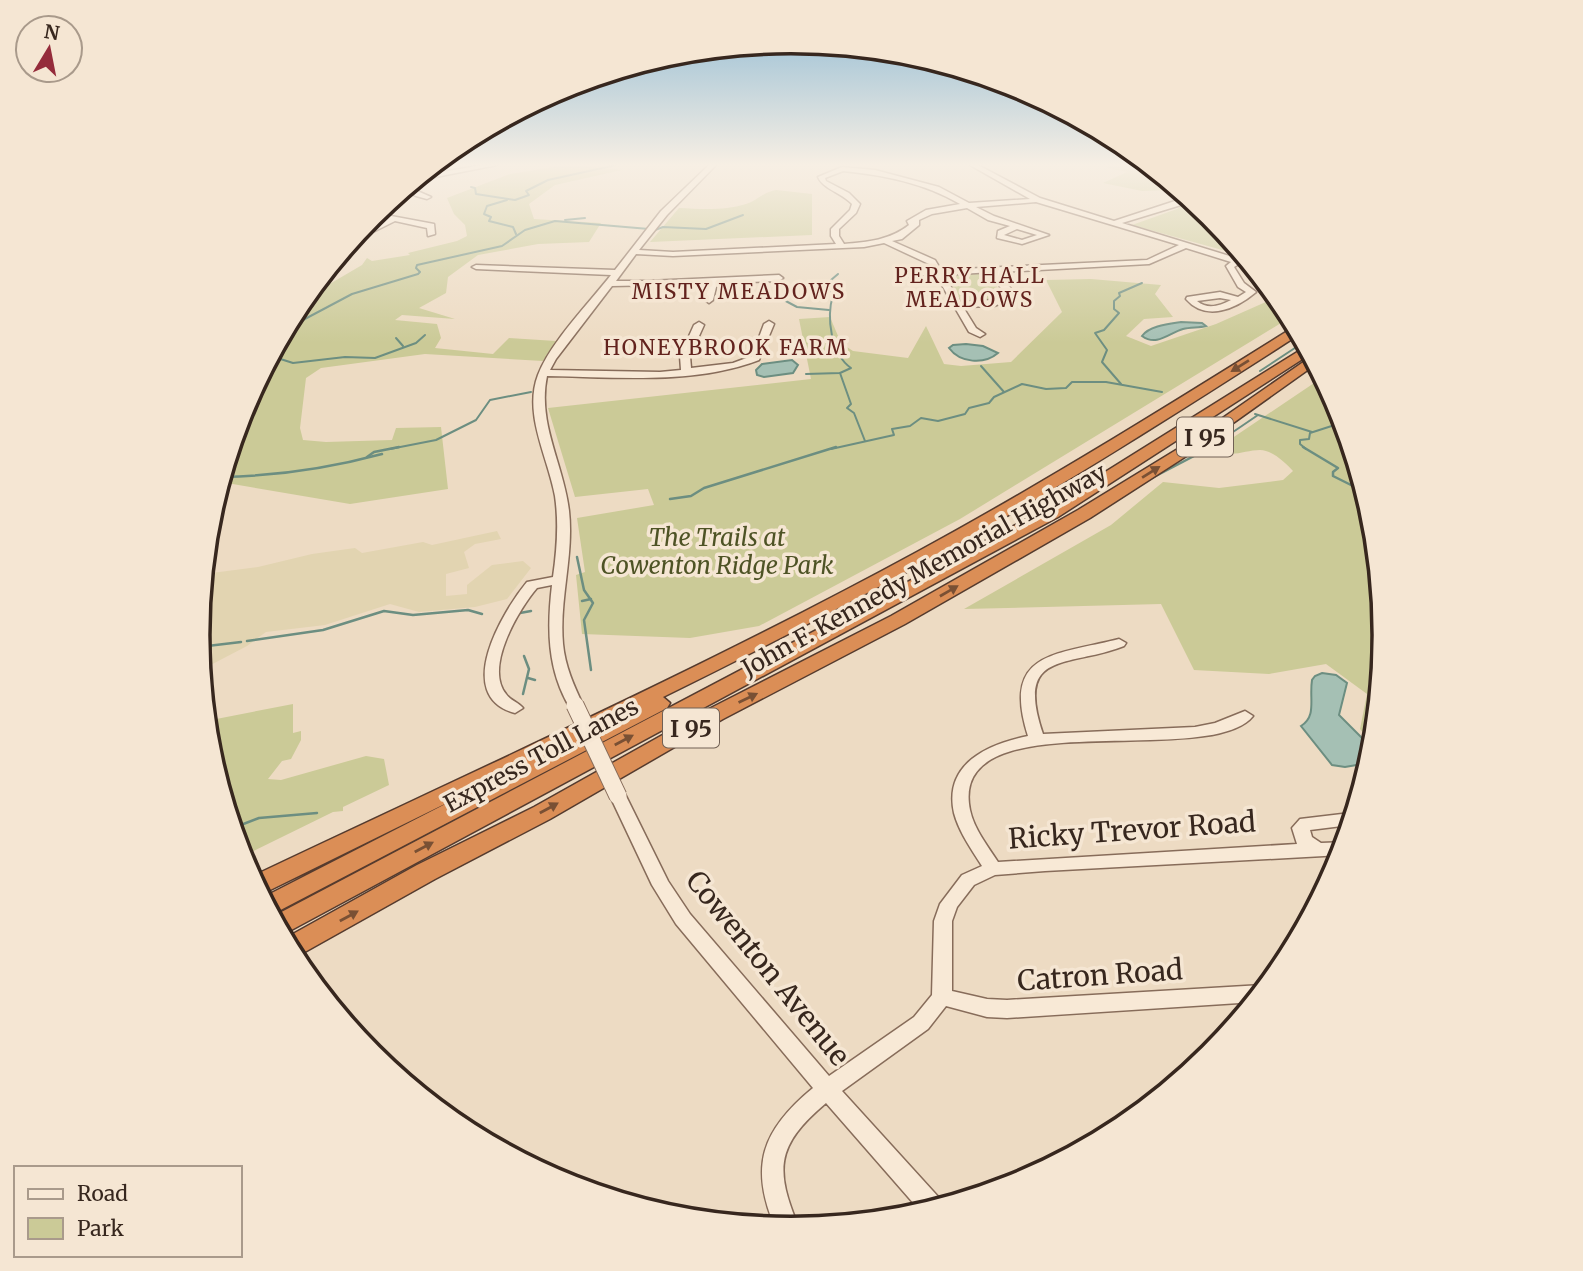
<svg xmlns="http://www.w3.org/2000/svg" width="1583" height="1271" viewBox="0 0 1583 1271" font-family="Merriweather,serif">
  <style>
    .farmland { fill: #e2d4b1 }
    .green { fill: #cbca97 }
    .water { fill: #a5c0b4; stroke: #6c8e81; stroke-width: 2 }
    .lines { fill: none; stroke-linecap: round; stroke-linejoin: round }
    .stream-far1 { stroke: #6c8e81; stroke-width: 2 }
    .stream { stroke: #6c8e81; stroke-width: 2.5 }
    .minor-casing { stroke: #876c5a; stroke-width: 3 }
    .highway-casing { stroke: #553b2e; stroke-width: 3 }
    .minor { fill: #f8e9d6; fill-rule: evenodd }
    .highway { fill: #db8e56; fill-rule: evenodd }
    .minor-bridge-casing { stroke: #876c5a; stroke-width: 19; stroke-linecap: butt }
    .minor-bridge { stroke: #f8e9d6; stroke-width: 17 }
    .oneway { fill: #795034 }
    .labels { text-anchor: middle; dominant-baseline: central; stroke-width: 7; stroke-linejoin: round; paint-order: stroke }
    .far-neighbourhood-label { font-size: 21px; letter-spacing: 2px; fill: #63231e; stroke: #f5e6d3 }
    .shield { fill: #f5e6d3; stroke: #706054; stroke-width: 2 }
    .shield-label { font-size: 23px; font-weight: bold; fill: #37271e }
    .park-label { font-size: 24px; font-style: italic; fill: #4e5325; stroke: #f5e6d3 }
    .street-label { font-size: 24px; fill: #37271e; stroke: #f5e6d3 }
    .near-street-label { font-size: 28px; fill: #37271e; stroke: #f5e6d3 }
    .rim { fill: none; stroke: #37271e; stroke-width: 3.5 }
  </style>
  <rect width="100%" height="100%" fill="#eddbc3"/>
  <path class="farmland" d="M497,531L501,539L475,544L464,552L469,568L446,574V596L467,594V585L492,565L523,561L531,568L507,599L475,607L419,612L390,604L325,625L266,632L247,646L201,670L198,635L204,574L258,567L312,554L355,548L362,553L423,542L432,545Z"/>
  <g class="green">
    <path d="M566,165L622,170L555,185L529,204L534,219L601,223L589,242L538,244L478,255L448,277L446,293L419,308L455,319L402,315L395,320L437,324L441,338L435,348L493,354L509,338L556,341L543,361L425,354L321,368L306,378L300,428L303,440L326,442L392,440L396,428L441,427L448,489L350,504L221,482L243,408L298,305L304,299L362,265L367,258L372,261L410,255L408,253L457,241L467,236L465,225L454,214L447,198L510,174Z"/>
    <path d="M1106,165H1150L1189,197L1171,190L1142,191L1103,183L1127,172L1108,168Z"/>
    <path d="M776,190L812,194V235L650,242L679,208C701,209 724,211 746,204C758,200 763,192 776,190Z"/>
    <path d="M1190,199L1211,216L1244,256L1132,225L1177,209Z"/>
    <path d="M991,273C1010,307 989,301 961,302L946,275Z"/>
    <path d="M1091,279L1161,285L1155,294L1173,317L1144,319L1126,336L1151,346L1216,324L1277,297L1291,317L960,519L759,626L690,638L582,634L576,575L585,572L577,518L654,505L648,489L575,497L548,408L811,379L799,319L830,317L841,343L853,351L908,358L926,326L944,364L961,366L1011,362L1062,312L1046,280Z"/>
    <path d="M1323,377C1364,454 1383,547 1385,634C1386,671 1378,710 1374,746L1360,729L1367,694L1326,664L1269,674L1194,670L1161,604L964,609L1111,525L1163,482L1219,488L1283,480L1293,471C1286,463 1272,450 1260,450C1245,450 1230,459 1216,449Z"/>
    <path d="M293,704V733L301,731V740L291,759L282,761L268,779L281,780L366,756L384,759L389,785L343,807V811L333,812L241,857L209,751L206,721Z"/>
  </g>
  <g class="water">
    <path d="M1181,322L1202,323L1206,326C1199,328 1191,327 1183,329C1169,333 1157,347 1142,336C1149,326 1168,324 1181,322Z"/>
    <path d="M966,344L983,346L998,353C984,365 960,363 949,348L953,345Z"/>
    <path d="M792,360L798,365L793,373L764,377L757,375L756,370L762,364Z"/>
    <path d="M1322,673L1336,675L1347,683L1339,715L1374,750L1368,763L1345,767L1332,765L1301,726C1317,716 1309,699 1312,680L1315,676Z"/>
  </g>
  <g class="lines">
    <g class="stream-far1">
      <path d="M471,187L475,188L476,194L515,200L529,195L526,191L548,180L616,165"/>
      <path d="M507,200L487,206L484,214L491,217L489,221L513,227L516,234"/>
      <path d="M565,220L585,218"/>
      <path d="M655,230L663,227L706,229L743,215"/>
      <path d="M775,299H782L797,307L829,310"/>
      <path d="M286,329L352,294L418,274L420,272L416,268L417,265L502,246L525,230L555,221L649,229"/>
      <path d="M396,338L403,346"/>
      <path d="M271,356L293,363L345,357L375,358L416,343L425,335"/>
      <path d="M981,366L1004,392"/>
      <path d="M1260,371L1304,342"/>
      <path d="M840,373L851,404L847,408L854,413L865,441"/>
      <path d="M806,374L840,373L851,368C831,354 826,318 833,295L831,292L835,289L831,280L838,274"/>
      <path d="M1121,384L1102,362L1107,350L1095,333L1104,330L1119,313L1114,309V301L1120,296L1119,293L1142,283"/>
      <path d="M1255,414L1312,432"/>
      <path d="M390,449L436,440L476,420L490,400L531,392"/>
      <path d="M831,449L894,435L892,429L910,426L921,418L938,421L965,414L969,408L989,403L994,397L1022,384L1046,389L1066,388L1072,382H1106L1162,392"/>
      <path d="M1208,449L1258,415"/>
      <path d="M1306,449L1300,444V440L1309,439L1310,433L1344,422"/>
    </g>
    <g class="stream">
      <path d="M1303,447L1338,468L1333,472V476L1357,488L1364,503L1370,508"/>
      <path d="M1203,452L1210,447"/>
      <path d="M367,457L374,452L399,447"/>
      <path d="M222,477C276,476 330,468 382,454"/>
      <path d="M1150,479L1194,456"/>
      <path d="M670,499L691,496L704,488L836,447"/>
      <path d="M577,557L584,590L593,603L584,620L591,670"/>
      <path d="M582,601L591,599"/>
      <path d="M520,613L531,611"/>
      <path d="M247,641L323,630L384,611L413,615L468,610L482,614"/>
      <path d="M199,647L241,642"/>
      <path d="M528,678L535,680"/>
      <path d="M523,694L529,669L524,656"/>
      <path d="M233,828L259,818L317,813"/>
    </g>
    <defs>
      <g id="minor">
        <path d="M482,165H497L415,181L420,176Z"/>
        <path d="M709,165H716L667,215L639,250L673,252L836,244L831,236V229L850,210L852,204C842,193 823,189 818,177L842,167L875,170L939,187L969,203L1030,199L970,165H978L1040,198L1114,221L1175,201L1185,194L1189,198L1181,205L1122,223L1249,262L1253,267L1239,264L1234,267L1244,283L1256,292C1236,309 1206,322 1186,299L1187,297L1220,292L1238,297L1246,292L1238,287L1226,266L1231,262L1186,248L1149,264L1000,272L1013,292L1012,299L994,306L963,307L976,328L985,334L980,337L969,332L936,275L905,276L901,274L905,272L933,270L929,264L884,243L864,247L673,256L636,254L616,281H648L779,275L783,278L779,281L717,283L713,300L709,303L705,300L708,284L612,286L556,359L550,370L660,372L681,370L680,356L694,325L699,322L704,325L690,356L691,368L733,363L752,356L764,324L769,321L774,324L759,360C693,385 617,377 547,376C537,424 564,465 569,511C574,556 559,599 563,644C565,666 574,686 583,705L575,710L570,708C547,670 547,628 552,585L537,588C519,609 484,667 506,694C510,700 518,702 523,708L515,713C452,696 503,611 527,582L553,577C557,549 559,523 555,496C548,457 523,414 538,375C550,343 589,303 611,275L476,269L472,267L476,265L615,270L661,211ZM843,171C884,175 924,183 960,204L926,210L907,221L909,225C890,240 868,242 844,244L839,236V229L856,213L860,204L849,193L826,181L825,178ZM1036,202L1179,245L1147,260L941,270L935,260L892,241L902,239L919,225V220L932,214L967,208L988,220L1010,226L998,231L997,238L1022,244L1049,235L994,216L976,207ZM1017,229L1037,235L1022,240L1004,235ZM992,272L1005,296L993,300L960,302L944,275ZM1220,298L1231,300C1219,306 1208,310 1197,301Z"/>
        <path d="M408,187L431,197L427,199L416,196L404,190Z"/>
        <path d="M375,213L434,224L435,234L428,236L427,228L395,221L375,231H369V227L386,220L371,217Z"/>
        <path d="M1119,639L1126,643L1124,646C1069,668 1014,649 1043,734L1195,727L1215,723L1245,711L1253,716C1209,771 947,698 970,810C974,829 987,845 998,862L1297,844L1292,828L1300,819L1342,814L1354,817L1350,829L1342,826L1310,830L1312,837L1321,843L1346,842L1342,855L1045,871L995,875L974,885L957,907L952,921V991L987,999L1007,1000L1262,985L1267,987L1255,1002L1007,1018L987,1017L946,1006L928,1029L842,1091L942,1201L944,1206L922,1213L826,1103C775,1146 775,1170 799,1228L775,1227C749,1166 762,1130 813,1088L676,924L652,885L610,796L612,792H624L668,881L690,914L829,1076L914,1017L932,995L934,921L940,904L962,875L982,866C972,850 959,832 954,813C943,763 989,744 1028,736C1001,651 1056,655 1119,639Z"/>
      </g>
      <g id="highway">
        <path d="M1294,327H1296L1300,334C1192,403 1085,472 974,535C872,592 768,645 663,697L670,703L667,708L271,915L262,898L465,794L264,893L260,894L251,877C474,771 700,670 917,552C1046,482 1169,405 1294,327Z"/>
        <path d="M1299,351L1304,352V358L1058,517L282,935L272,917L1046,509Z"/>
        <path d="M1312,356L1316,364L1191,453L1090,518L905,624L723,719L550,819L435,879L294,958L284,939L417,865L534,807L709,709L891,616L1078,510L1181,447Z"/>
      </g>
    </defs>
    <use href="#minor" class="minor-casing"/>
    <use href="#highway" class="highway-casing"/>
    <use href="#minor" class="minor"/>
    <use href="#highway" class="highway"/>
    <defs>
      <path id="minor-bridge" d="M575,705L618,796"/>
    </defs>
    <use href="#minor-bridge" class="minor-bridge-casing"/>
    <use href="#minor-bridge" class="minor-bridge"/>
  </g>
  <defs><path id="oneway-solid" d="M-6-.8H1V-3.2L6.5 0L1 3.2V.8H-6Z" transform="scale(1.75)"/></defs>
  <g class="oneway">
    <use href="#oneway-solid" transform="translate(1240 366) rotate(148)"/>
    <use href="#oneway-solid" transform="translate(1151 472) rotate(-32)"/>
    <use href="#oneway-solid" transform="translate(949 591) rotate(-30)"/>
    <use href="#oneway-solid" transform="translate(748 698) rotate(-26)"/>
    <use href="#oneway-solid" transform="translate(624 740) rotate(-28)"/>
    <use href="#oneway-solid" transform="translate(549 808) rotate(-29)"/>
    <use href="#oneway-solid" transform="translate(424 847) rotate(-28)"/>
    <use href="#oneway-solid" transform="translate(349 916) rotate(-29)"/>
  </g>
  <linearGradient id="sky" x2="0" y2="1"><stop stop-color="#8db9d3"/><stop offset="0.48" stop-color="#f7efe4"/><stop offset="1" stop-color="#f7efe4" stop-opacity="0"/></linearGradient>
  <rect width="1583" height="343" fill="url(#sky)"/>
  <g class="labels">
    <g class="far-neighbourhood-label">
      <text x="970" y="275">PERRY HALL<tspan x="970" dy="24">MEADOWS</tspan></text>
      <text x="739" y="291">MISTY MEADOWS</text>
      <text x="726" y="347">HONEYBROOK FARM</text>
    </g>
    <g class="shield">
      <rect x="1177" y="417.5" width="56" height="39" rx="5"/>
      <rect x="663" y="708.5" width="56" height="39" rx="5"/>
    </g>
    <g class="shield-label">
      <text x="1205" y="437">I 95</text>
      <text x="691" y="728">I 95</text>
    </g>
    <g class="park-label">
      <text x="717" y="537">The Trails at<tspan x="717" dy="28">Cowenton Ridge Park</tspan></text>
    </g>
    <g class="street-label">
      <text transform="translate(924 570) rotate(-29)">John F. Kennedy Memorial Highway</text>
      <text transform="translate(541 755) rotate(-28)">Express Toll Lanes</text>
    </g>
    <g class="near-street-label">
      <text transform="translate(1132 830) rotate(-4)">Ricky Trevor Road</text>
      <text transform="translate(768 968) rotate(51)">Cowenton Avenue</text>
      <text transform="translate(1100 975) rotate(-4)">Catron Road</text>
    </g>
  </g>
  <path d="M0 0H1583V1271H0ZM210 635a581 581 0 1 1 1162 0a581 581 0 1 1-1162 0Z" fill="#f5e6d3" fill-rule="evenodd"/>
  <path class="rim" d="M210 635a581 581 0 1 1 1162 0a581 581 0 1 1-1162 0Z"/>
  <rect x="14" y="1166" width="228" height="91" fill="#f5e6d3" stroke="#a99a8b" stroke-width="2"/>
  <rect x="28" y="1189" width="35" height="10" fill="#f8e9d6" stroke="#a99a8b" stroke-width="2"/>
  <text x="77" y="1201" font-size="21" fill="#37271e">Road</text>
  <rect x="28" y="1218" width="35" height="21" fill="#cbca97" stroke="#a99a8b" stroke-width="2"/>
  <text x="77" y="1236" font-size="21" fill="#37271e">Park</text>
  <g transform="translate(49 49) rotate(10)"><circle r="33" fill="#f5e6d3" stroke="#a99a8b" stroke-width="2"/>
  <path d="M0-5L12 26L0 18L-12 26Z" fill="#952c3b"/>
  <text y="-10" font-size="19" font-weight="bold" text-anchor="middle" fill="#37271e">N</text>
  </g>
</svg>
